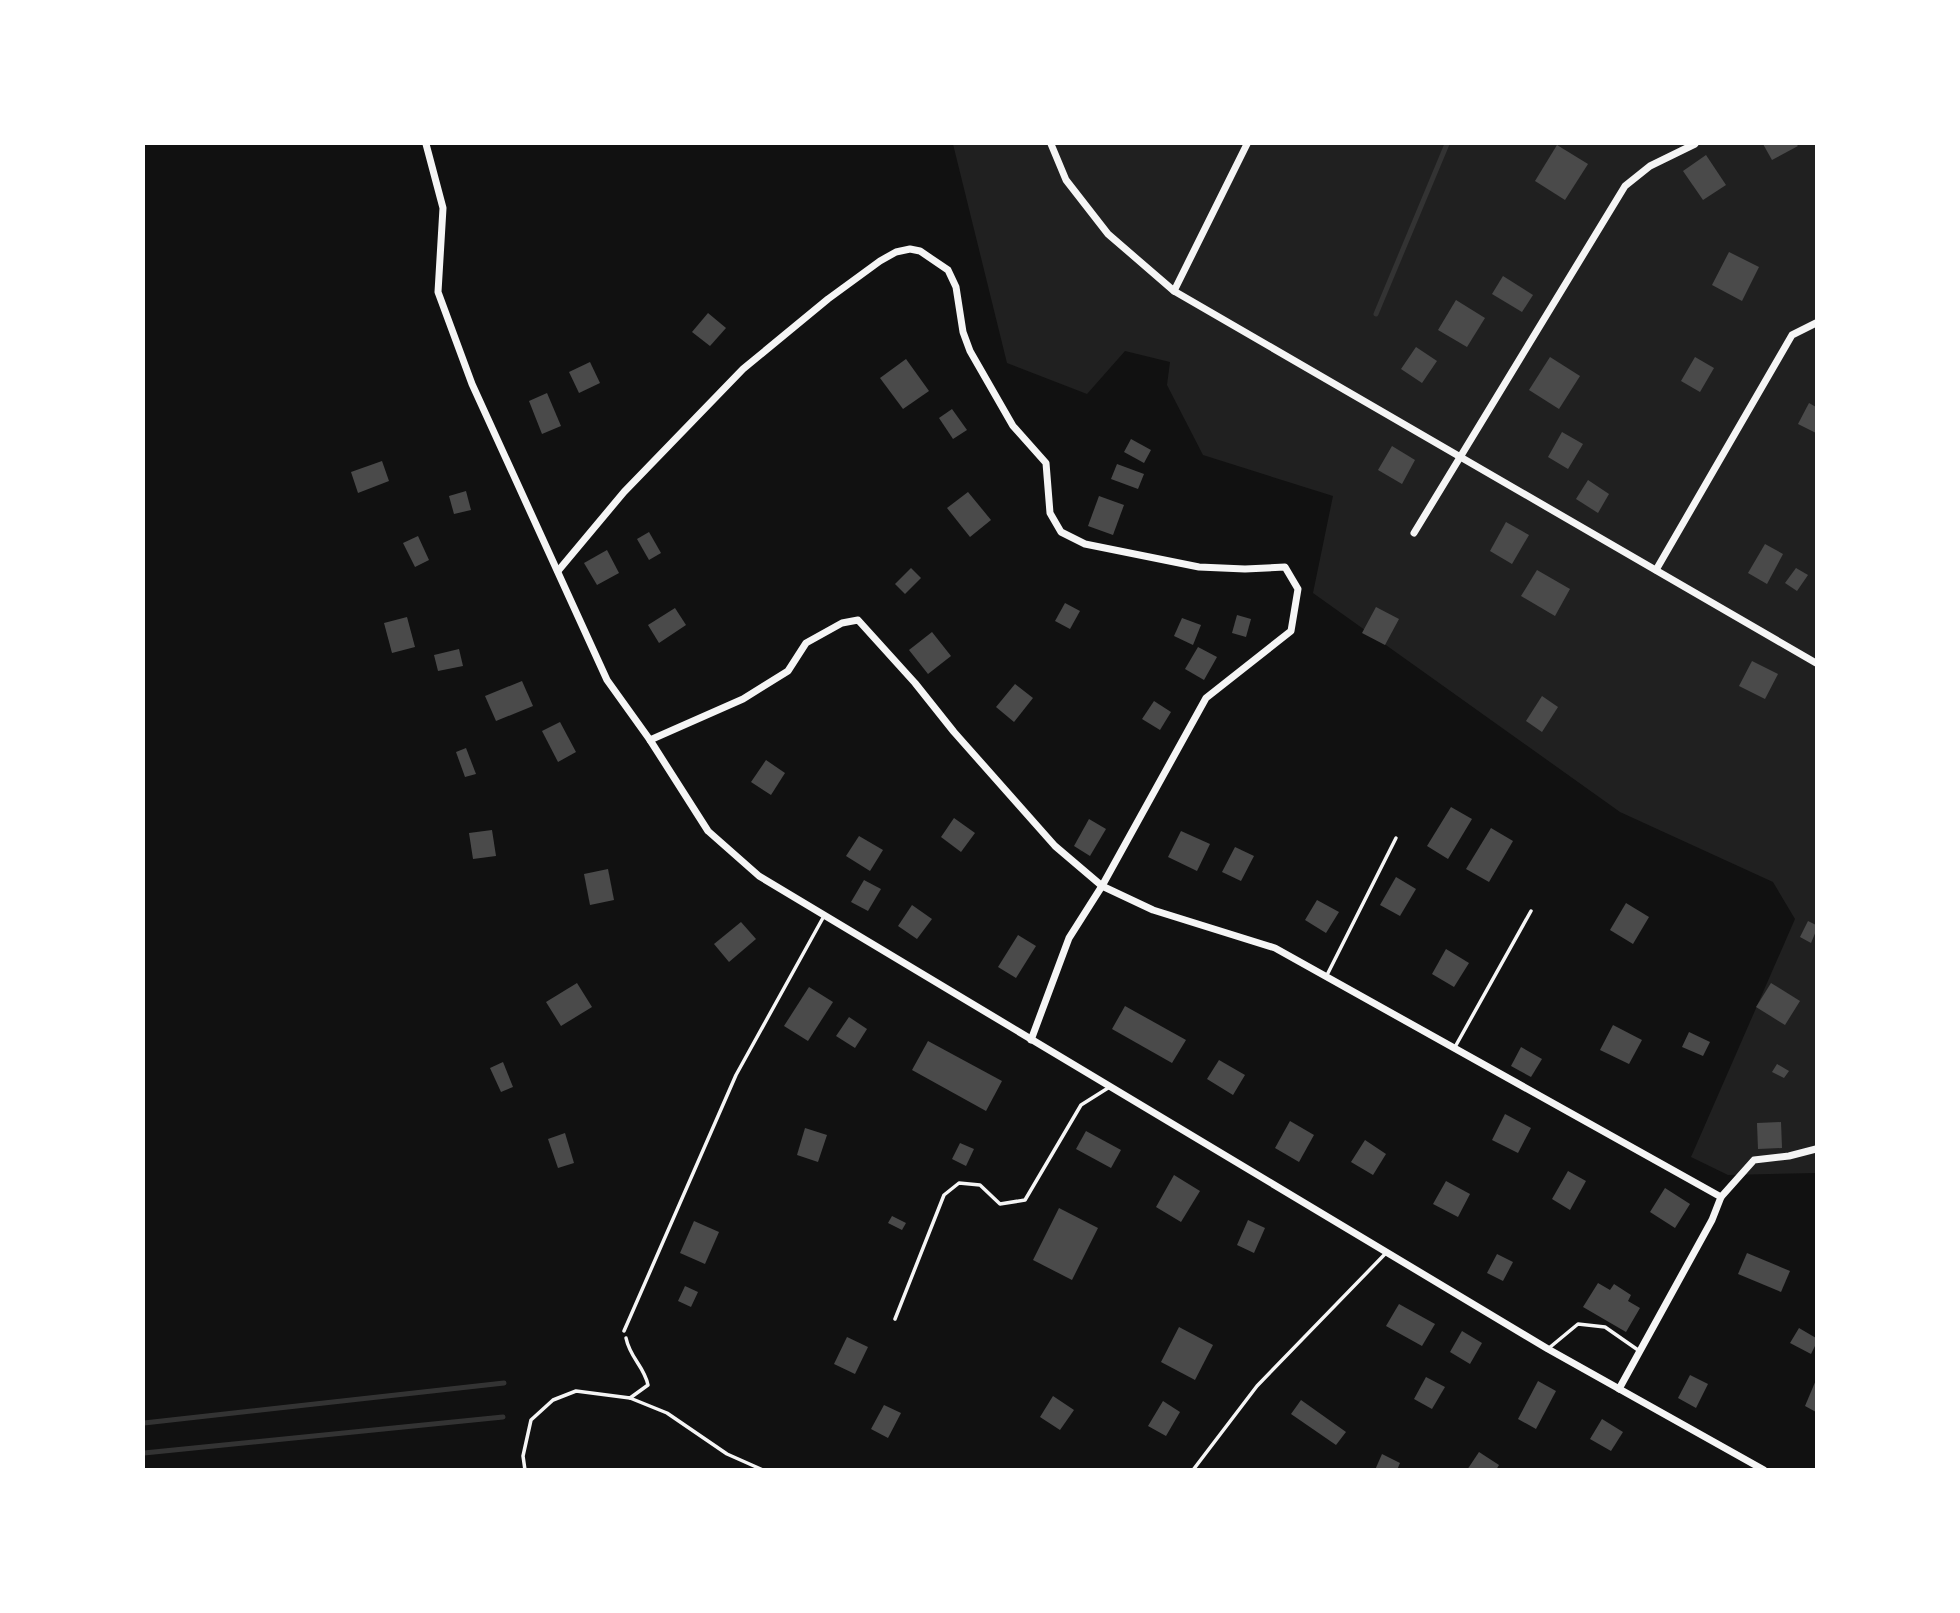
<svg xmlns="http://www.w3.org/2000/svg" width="1960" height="1613" viewBox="0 0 1960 1613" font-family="'Fira Sans Condensed',sans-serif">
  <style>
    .green { fill: #202020 }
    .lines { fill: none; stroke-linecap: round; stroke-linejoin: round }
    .stream { stroke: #333; stroke-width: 5 }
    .building { fill: #4a4a4a }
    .path { stroke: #f5f5f5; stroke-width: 3.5 }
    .service { stroke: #f5f5f5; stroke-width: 3.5 }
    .minor { stroke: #f5f5f5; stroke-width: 7 }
  </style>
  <rect width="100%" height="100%" fill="#111"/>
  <path class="green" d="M953,144H1816V1173L1728,1175L1691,1157L1795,919L1773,882L1620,812L1313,593L1333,496L1203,455L1167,385L1170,362L1125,351L1087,394L1007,363Z"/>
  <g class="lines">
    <g class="stream">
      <path d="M1376,314L1447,144"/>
      <path d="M144,1423L504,1383"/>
      <path d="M144,1453L503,1417"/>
    </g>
  </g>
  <g class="building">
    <path d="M1763,144H1796L1798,146L1772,160Z"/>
    <path d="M1557,145L1588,164L1565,200L1535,181Z"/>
    <path d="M1706,155L1726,185L1703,200L1683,171Z"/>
    <path d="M1729,252L1759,267L1742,301L1712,285Z"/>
    <path d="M1503,276L1533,295L1522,312L1492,294Z"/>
    <path d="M1456,300L1485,318L1467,347L1438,330Z"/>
    <path d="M708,313L726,328L710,346L692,332Z"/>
    <path d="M1416,347L1437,361L1422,383L1401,369Z"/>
    <path d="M1550,357L1580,376L1559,409L1529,390Z"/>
    <path d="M1695,357L1714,368L1700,392L1681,381Z"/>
    <path d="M906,359L929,391L903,409L880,378Z"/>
    <path d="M590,362L600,383L579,393L569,372Z"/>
    <path d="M547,393L561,426L542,434L529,401Z"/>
    <path d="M1809,403L1816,407V433L1798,424Z"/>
    <path d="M952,409L967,430L953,439L939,418Z"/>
    <path d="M1562,432L1583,444L1568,469L1548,457Z"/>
    <path d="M1131,439L1151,450L1144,463L1124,452Z"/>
    <path d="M1392,446L1415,460L1402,484L1378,470Z"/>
    <path d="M382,461L389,481L358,493L351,472Z"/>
    <path d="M1117,464L1144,474L1138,489L1111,479Z"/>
    <path d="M1588,480L1609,494L1598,513L1576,499Z"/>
    <path d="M466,491L471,510L454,514L449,496Z"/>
    <path d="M968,492L991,520L970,537L947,508Z"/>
    <path d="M1099,496L1124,505L1113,535L1088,526Z"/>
    <path d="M1506,522L1529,535L1512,564L1490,551Z"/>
    <path d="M649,532L661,553L649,560L637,539Z"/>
    <path d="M418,536L429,560L415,567L403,543Z"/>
    <path d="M1765,544L1783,554L1767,584L1748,573Z"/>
    <path d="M607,550L619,573L597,585L584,563Z"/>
    <path d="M911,568L921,578L905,594L895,584Z"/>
    <path d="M1796,568L1808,575L1797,591L1785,583Z"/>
    <path d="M1537,570L1570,589L1555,616L1521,596Z"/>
    <path d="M1065,603L1080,611L1070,629L1055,621Z"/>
    <path d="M1376,607L1399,619L1385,645L1362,633Z"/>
    <path d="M675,608L686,625L659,643L648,625Z"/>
    <path d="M1237,615L1251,619L1246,637L1232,633Z"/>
    <path d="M407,617L415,647L392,653L384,623Z"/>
    <path d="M1182,618L1201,625L1193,645L1174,636Z"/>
    <path d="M932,632L951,656L928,674L909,650Z"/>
    <path d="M1198,647L1217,657L1204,680L1185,669Z"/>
    <path d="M459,649L463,666L438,671L434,655Z"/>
    <path d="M1752,661L1778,674L1765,699L1739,686Z"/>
    <path d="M522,681L533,706L496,721L485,696Z"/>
    <path d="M1015,684L1033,698L1014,722L996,707Z"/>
    <path d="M1542,696L1558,707L1542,732L1526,721Z"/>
    <path d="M1154,701L1171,712L1160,730L1142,719Z"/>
    <path d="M560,722L576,752L558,762L542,731Z"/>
    <path d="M466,748L476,774L465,777L456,752Z"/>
    <path d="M766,760L785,773L771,795L751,782Z"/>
    <path d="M1451,807L1472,819L1448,859L1427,846Z"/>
    <path d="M954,818L975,833L961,852L941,837Z"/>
    <path d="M1089,819L1106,829L1090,856L1074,846Z"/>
    <path d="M1491,828L1513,841L1489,882L1466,869Z"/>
    <path d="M492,830L496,856L473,859L469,833Z"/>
    <path d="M1181,831L1210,844L1197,871L1168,857Z"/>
    <path d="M859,836L883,850L870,871L846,856Z"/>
    <path d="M1235,847L1254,856L1241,881L1222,872Z"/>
    <path d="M608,869L614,900L590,905L584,874Z"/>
    <path d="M1396,877L1416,889L1400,916L1380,905Z"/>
    <path d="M864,880L881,889L868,911L851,902Z"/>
    <path d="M1317,900L1339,912L1326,933L1305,920Z"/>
    <path d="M1626,903L1649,917L1633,944L1610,930Z"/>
    <path d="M912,905L932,919L917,939L898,926Z"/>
    <path d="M1808,921L1816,925V931L1811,943L1800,937Z"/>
    <path d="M741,922L756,939L729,962L714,944Z"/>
    <path d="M1018,935L1036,946L1016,978L998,967Z"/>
    <path d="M1446,949L1469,963L1454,987L1432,974Z"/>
    <path d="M577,983L592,1007L561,1026L546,1002Z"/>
    <path d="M1771,983L1800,1001L1785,1025L1756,1007Z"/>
    <path d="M809,987L833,1002L808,1041L784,1026Z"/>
    <path d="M1125,1006L1186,1040L1172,1063L1112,1029Z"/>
    <path d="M849,1017L867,1029L855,1048L836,1036Z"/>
    <path d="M1613,1025L1642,1040L1629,1064L1600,1050Z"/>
    <path d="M1689,1032L1710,1042L1703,1056L1682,1047Z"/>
    <path d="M928,1041L1002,1081L986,1111L912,1070Z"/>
    <path d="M1521,1047L1542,1059L1531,1077L1511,1066Z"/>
    <path d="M1219,1060L1245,1075L1233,1095L1207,1079Z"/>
    <path d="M503,1062L513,1087L501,1092L490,1068Z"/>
    <path d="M1777,1064L1789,1071L1784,1078L1772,1072Z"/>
    <path d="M1505,1114L1531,1128L1518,1153L1492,1140Z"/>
    <path d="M1290,1121L1314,1135L1299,1162L1275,1148Z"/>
    <path d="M1781,1122L1782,1148L1758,1149L1757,1123Z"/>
    <path d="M805,1128L827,1135L818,1162L797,1155Z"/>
    <path d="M1086,1131L1121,1150L1111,1168L1076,1149Z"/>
    <path d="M565,1133L574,1163L558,1168L548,1139Z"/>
    <path d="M1365,1140L1386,1154L1373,1175L1351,1162Z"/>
    <path d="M960,1143L974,1149L966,1166L952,1159Z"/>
    <path d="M1568,1171L1586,1181L1570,1210L1552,1199Z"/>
    <path d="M1174,1175L1200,1191L1181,1222L1156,1207Z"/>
    <path d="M1446,1181L1470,1194L1458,1217L1433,1204Z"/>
    <path d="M1665,1188L1690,1204L1675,1228L1650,1212Z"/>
    <path d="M1059,1208L1098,1228L1072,1280L1033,1260Z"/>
    <path d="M892,1216L906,1223L902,1230L888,1223Z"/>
    <path d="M1248,1220L1265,1228L1254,1253L1237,1245Z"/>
    <path d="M694,1221L719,1232L705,1264L680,1253Z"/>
    <path d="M1747,1253L1790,1271L1781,1292L1738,1274Z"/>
    <path d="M1497,1254L1513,1262L1503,1281L1487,1273Z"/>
    <path d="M1598,1283L1610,1290L1614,1284L1631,1295L1628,1301L1640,1308L1626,1332L1583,1307Z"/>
    <path d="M685,1286L698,1292L691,1307L678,1301Z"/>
    <path d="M1399,1304L1435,1324L1422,1346L1386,1326Z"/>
    <path d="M1179,1327L1213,1345L1195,1380L1161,1362Z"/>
    <path d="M1799,1328L1816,1338V1344L1811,1354L1790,1343Z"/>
    <path d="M1462,1331L1482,1343L1470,1364L1450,1352Z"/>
    <path d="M847,1337L868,1347L855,1374L834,1364Z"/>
    <path d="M1690,1375L1708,1384L1696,1408L1678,1398Z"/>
    <path d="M1426,1377L1445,1387L1432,1409L1414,1399Z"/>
    <path d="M1816,1380V1412L1805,1406Z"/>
    <path d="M1538,1381L1556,1391L1536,1429L1518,1419Z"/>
    <path d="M1053,1396L1074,1410L1060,1430L1040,1417Z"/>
    <path d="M1301,1400L1346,1432L1336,1445L1291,1414Z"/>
    <path d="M1163,1401L1180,1412L1166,1436L1148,1426Z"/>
    <path d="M884,1405L901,1413L888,1438L871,1429Z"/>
    <path d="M1602,1419L1623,1432L1611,1451L1590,1439Z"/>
    <path d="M1479,1452L1499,1465L1496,1470H1467Z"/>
    <path d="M1382,1454L1400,1463L1397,1470H1375Z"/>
  </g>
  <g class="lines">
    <g class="path">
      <path d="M626,1338C630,1358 644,1366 648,1385L630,1398"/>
      <path d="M525,1470L523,1456L531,1420L553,1400L576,1391L630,1398L667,1413L727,1454L763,1470"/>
    </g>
    <g class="service">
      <path d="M1327,975L1396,838"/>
      <path d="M1455,1047L1531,911"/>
      <path d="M895,1319L944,1195L959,1183L980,1185L1000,1204L1025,1200L1081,1105L1108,1088"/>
      <path d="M624,1331L736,1075L824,916"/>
      <path d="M1549,1348L1578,1324L1605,1327L1638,1350"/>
      <path d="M1193,1470L1257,1386L1385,1254"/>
    </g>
    <g class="minor">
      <path d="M426,144L443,208L438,292L472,384L607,680L650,740L708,831L759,876L1548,1349L1764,1470"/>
      <path d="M1051,144L1066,180L1108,234L1174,291L1816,663"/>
      <path d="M1174,291L1247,144"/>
      <path d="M1414,533L1625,186L1650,166L1695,144"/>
      <path d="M1656,570L1792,335L1816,323"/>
      <path d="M558,571L624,492L743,369L828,299L880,261L896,252L910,249L920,251L948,270L956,287L963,332L970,351L1013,426L1046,463L1050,513L1061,532L1085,544L1199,567L1245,569L1285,567L1298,589L1291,631L1206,698L1102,886L1069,938L1031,1040"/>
      <path d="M650,740L743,699L788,671L806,643L842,623L858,620L915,683L954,732L1055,846L1102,886L1153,910L1275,948L1721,1197L1712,1220L1619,1389"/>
      <path d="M1721,1197L1754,1160L1789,1156L1816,1149"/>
    </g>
  </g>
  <rect width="1960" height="1613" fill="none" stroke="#ffffff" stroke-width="290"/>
</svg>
